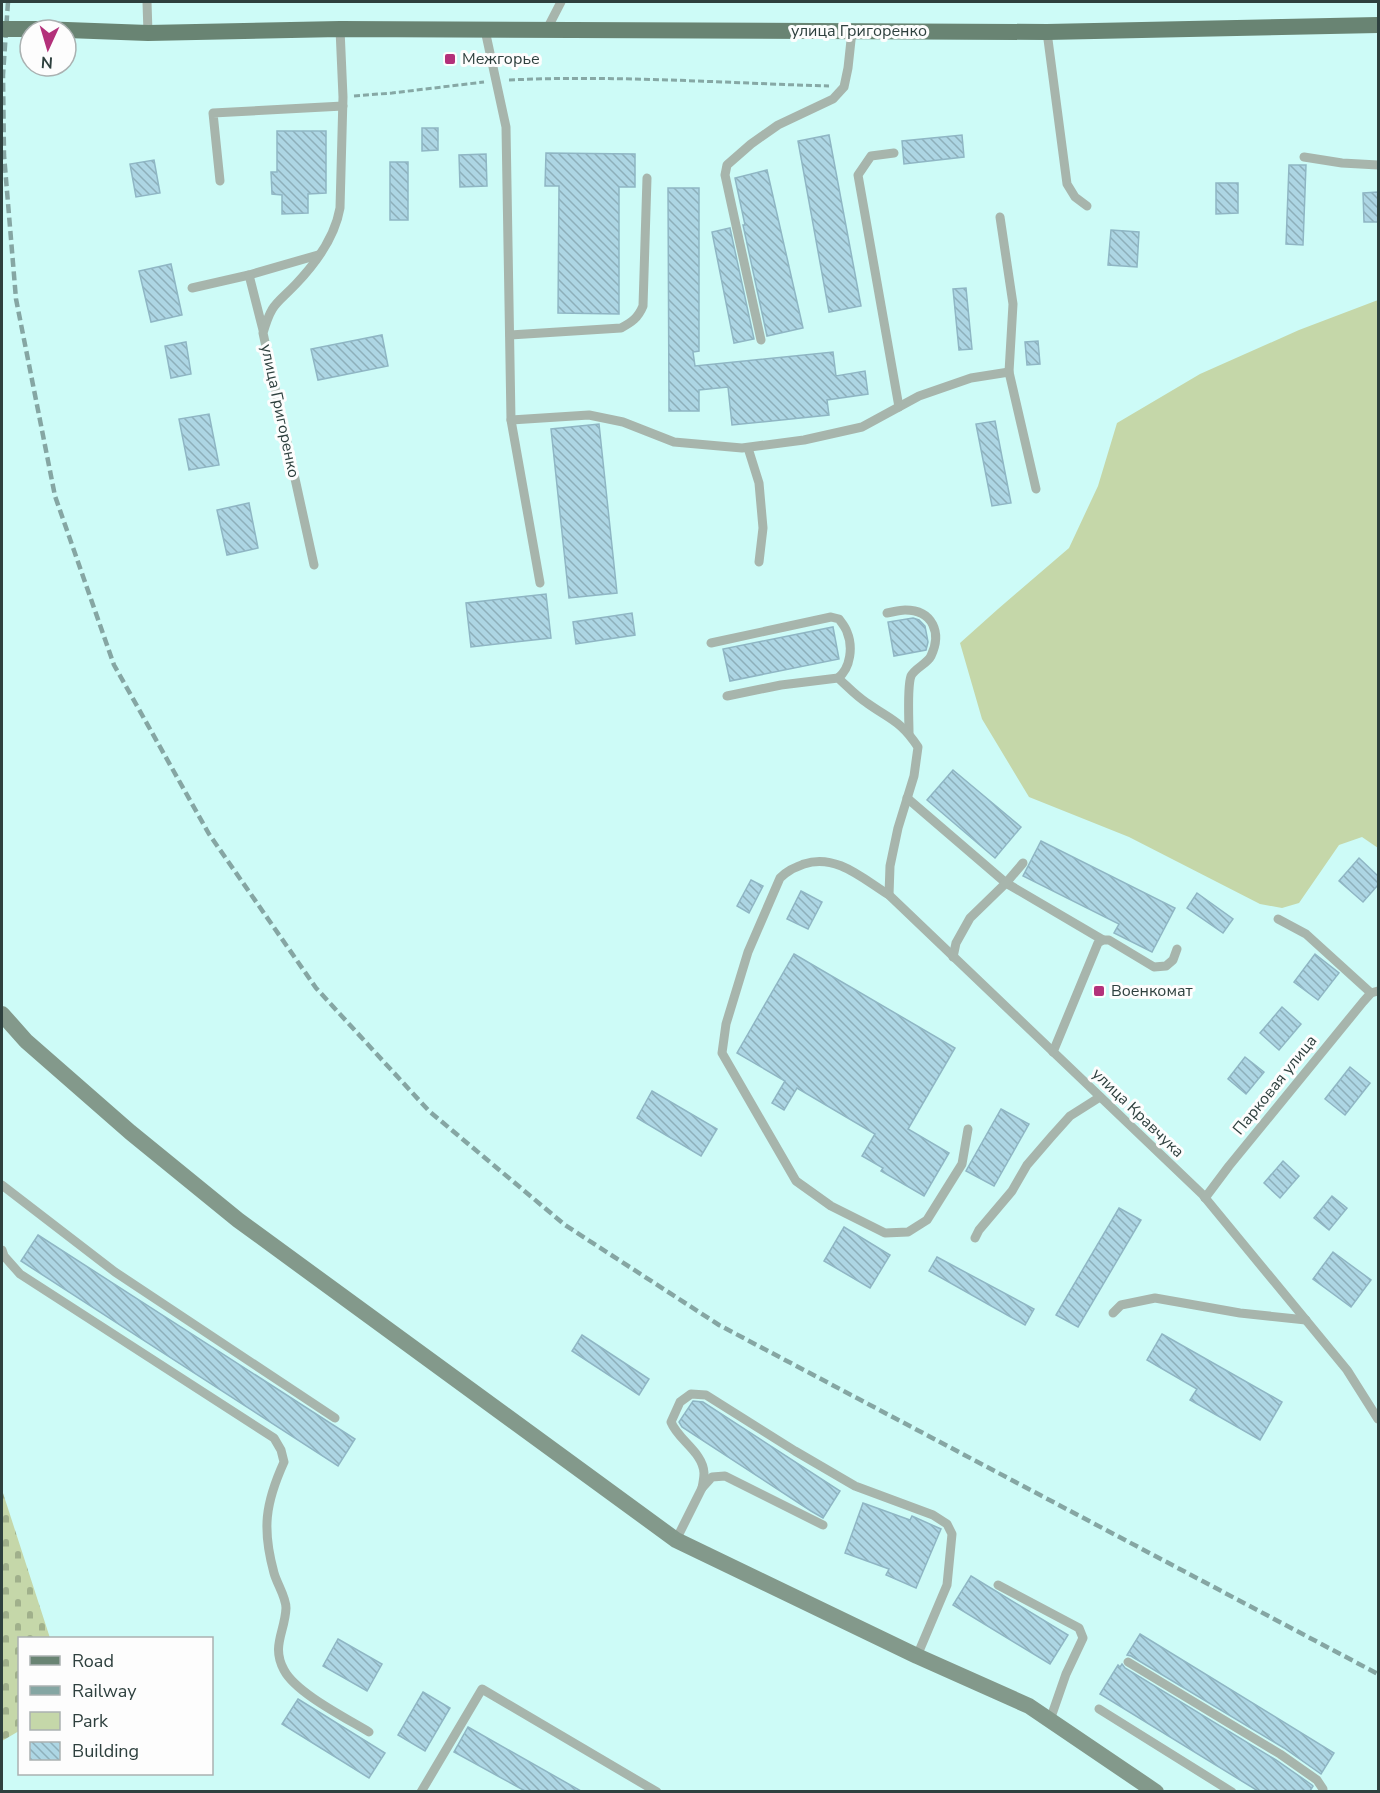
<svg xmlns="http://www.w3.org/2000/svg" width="1380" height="1793" viewBox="0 0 1380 1793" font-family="'Nunito Sans',sans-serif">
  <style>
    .cemetery { fill: url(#cemetery-stones) }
    .green { fill: #c5d7a9 }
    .building { fill: url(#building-back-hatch); stroke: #8fb6c4; stroke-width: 1.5 }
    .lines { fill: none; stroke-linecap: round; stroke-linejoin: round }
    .path { stroke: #86a8a5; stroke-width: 3; stroke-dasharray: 6 3; stroke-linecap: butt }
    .service { stroke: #a7b5ac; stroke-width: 9 }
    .secondary { stroke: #83998b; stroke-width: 16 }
    .primary { stroke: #698473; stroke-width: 16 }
    .rail { stroke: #85a6a3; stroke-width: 4.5; stroke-dasharray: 9 4.5; stroke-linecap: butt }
    .primary-bridge { stroke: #698473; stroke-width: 16 }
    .poi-dot { fill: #b3317a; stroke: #fdfdfd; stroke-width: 2 }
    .labels { text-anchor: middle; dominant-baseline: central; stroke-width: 6; stroke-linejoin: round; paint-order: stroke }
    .street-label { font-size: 16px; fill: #2e403e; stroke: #fdfdfd }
    .poi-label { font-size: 16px; fill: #2e403e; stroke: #fdfdfd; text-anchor: start }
  </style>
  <defs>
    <pattern id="cemetery-stones" width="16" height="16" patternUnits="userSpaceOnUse" patternTransform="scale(1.5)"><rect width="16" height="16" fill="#c5d7a9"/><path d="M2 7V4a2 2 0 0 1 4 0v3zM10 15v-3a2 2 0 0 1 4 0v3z" fill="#a0b08b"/></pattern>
    <pattern id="building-back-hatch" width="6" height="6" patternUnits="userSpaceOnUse" patternTransform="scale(1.5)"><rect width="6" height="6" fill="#add6e4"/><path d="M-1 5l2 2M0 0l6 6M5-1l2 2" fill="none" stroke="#8dafba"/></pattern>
  </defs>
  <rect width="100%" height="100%" fill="#cdfbf7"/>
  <path class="cemetery" d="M2,1490L50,1638H20L19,1731L2,1741Z"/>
  <path class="green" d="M1378,300V848L1362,837L1339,845L1299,903L1282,908L1260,904L1129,837L1029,797L982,719L960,643L998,609L1069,548L1098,486L1117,423L1200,374L1299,330Z"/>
  <g class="building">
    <path d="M422,128H438V150L422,151Z"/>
    <path d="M277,131H326V193L308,194V213L282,214V195L272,194L271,172H277Z"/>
    <path d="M829,135L861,306L829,312L798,141Z"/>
    <path d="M962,135L964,157L904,164L902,141Z"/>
    <path d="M546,153L635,154V187H619V314L558,313L559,186H545Z"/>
    <path d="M486,154L487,186L460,187L459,155Z"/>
    <path d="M154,160L160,193L136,197L130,164Z"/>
    <rect x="390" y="162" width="18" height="58"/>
    <path d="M1289,165H1306L1303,245L1286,244Z"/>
    <path d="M767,170L803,328L767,336L743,225H745L735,178Z"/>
    <path d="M1216,183H1238V213L1216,214Z"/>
    <path d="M668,188H699V351L693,352L695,366L833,352L836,376L865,371L868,394L827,400L829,415L732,425L728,387L699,390V411H669Z"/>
    <path d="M1378,192V222H1364L1363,193Z"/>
    <path d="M730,228L754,339L734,343L712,232Z"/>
    <path d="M1111,230L1139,232L1137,267L1108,265Z"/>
    <path d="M171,264L182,315L151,322L139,271Z"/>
    <path d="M966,288L972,349L959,350L953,289Z"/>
    <path d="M382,335L388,366L318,380L311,349Z"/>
    <path d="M1038,341L1040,364L1027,365L1025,342Z"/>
    <path d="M186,342L191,374L171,378L165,346Z"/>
    <path d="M209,414L219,465L189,470L179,419Z"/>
    <path d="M995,421L1011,503L992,506L976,424Z"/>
    <path d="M599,424L617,593L569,598L551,429Z"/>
    <path d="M249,503L258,548L227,555L217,510Z"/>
    <path d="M546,594L551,638L471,647L466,603Z"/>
    <path d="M632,613L635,635L576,644L573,622Z"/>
    <path d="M913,618L919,620L925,626L928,642L926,650L894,656L888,622Z"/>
    <path d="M833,627L839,659L730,681L723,649Z"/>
    <path d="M953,770L1021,827L995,858L927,800Z"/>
    <path d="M1041,841L1175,908L1152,952L1114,933L1119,924L1023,876Z"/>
    <path d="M1359,858L1378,876V885L1363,902L1339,881Z"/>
    <path d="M751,880L763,886L749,913L737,906Z"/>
    <path d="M801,891L822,902L808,929L787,919Z"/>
    <path d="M1197,893L1233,919L1223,933L1187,908Z"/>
    <path d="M794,954L955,1048L908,1129L949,1153L924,1196L881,1171L883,1168L862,1156L875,1134L797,1088L784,1110L772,1103L785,1081L737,1053Z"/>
    <path d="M1315,954L1339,973L1318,1000L1294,982Z"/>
    <path d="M1282,1007L1301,1024L1279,1050L1260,1033Z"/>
    <path d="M1245,1057L1264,1072L1246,1094L1228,1079Z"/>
    <path d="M1350,1067L1370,1083L1345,1115L1325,1099Z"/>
    <path d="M652,1091L717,1129L701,1156L637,1118Z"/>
    <path d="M1001,1109L1029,1124L994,1186L966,1171Z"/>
    <path d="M1283,1161L1299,1176L1280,1198L1264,1183Z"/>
    <path d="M1332,1196L1347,1208L1329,1230L1314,1218Z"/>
    <path d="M1119,1208L1141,1220L1078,1327L1056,1315Z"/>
    <path d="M844,1227L890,1255L870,1288L824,1261Z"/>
    <path d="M38,1235L355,1439L338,1466L21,1261Z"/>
    <path d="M1333,1252L1371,1280L1351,1307L1313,1279Z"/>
    <path d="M937,1257L1034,1309L1025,1325L929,1271Z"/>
    <path d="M1162,1334L1282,1402L1260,1440L1190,1400L1197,1389L1147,1360Z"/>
    <path d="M582,1335L649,1379L639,1395L572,1351Z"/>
    <path d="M693,1401L703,1402L840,1491L823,1518L811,1511L682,1427L679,1422Z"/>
    <path d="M863,1503L910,1520L912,1516L941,1529L916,1588L886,1575L889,1569L845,1553Z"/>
    <path d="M971,1576L1068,1635L1050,1664L953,1605Z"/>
    <path d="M1140,1634L1334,1753L1321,1774L1284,1748L1131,1656L1127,1655Z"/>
    <path d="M338,1639L382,1664L367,1691L323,1666Z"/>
    <path d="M1122,1664L1125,1668L1276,1760L1312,1785L1313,1786L1310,1791H1258L1100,1694L1118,1665L1120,1667Z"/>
    <path d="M423,1692L450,1708L425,1751L398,1735Z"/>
    <path d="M298,1699L385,1753L369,1778L282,1724Z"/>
    <path d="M468,1727L581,1791H525L454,1752Z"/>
  </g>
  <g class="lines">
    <g class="path">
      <path d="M509,80C615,75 723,83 829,86"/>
      <path d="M354,96L392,93L484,82"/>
    </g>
    <g class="service">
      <path d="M147,2L148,33"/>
      <path d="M485,30L506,127L511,420L540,583"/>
      <path d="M546,31L561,2"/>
      <path d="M1047,32L1067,184L1075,197L1087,206"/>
      <path d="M894,153L871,156L858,175L899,407"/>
      <path d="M1304,157L1342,163L1378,165"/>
      <path d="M220,181L213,113L343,106"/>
      <path d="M1000,217L1013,304L1009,372"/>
      <path d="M192,288L249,275"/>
      <path d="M263,330L249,275L318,255"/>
      <path d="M510,335L621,328C632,322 638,318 643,306L647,178"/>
      <path d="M761,340L725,175L727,165L751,144L778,125L833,99L844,87L848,68L852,31"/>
      <path d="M511,420L589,415L623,422L674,442L742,448L804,440L862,427L919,396L971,378L1009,372L1036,489"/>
      <path d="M748,448L759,483L763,528L759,562"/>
      <path d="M314,565L263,333C272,302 276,305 296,284C316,263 335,237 340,208L343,97L340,29"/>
      <path d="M887,613C893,612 900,610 905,610C933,610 942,633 931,656C927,664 915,668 911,676C907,687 909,720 909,733"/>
      <path d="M711,643L831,617L839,619C842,623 846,628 847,632C853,646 851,668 838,678"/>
      <path d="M727,696L781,685L838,678C847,686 856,696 867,703C891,720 901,721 918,747L914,776L898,828L890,866L889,895"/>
      <path d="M907,798L1006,883L1103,940"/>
      <path d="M1278,919L1306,934L1371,993"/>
      <path d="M953,957L956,943L970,918L1006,883L1023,863"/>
      <path d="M1053,1052L1098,943L1103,940H1109L1154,967L1166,966L1173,960L1177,949"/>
      <path d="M968,1129L962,1164L927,1220L908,1232L885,1233L831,1206L796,1181L722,1053L726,1024L748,952L780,878C788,870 794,868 804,864C836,853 863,879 889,895L1202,1194L1347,1370L1378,1419"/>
      <path d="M2,1185L115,1272L335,1418"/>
      <path d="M1205,1198L1229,1166L1363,1002L1371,993L1378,991"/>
      <path d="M975,1238L979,1230L1012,1191L1027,1165L1052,1136L1070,1116L1100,1097"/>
      <path d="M2,1250L4,1256L20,1274L274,1438L281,1450L284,1462C265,1504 262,1529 274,1573C277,1584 286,1597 286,1608C285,1632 271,1646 284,1670C296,1693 346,1718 369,1732"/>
      <path d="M1113,1313L1121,1305L1155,1298L1240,1313L1306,1320"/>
      <path d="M702,1488C703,1483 704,1478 704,1473C703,1452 678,1440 671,1422L680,1402L691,1394L706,1395L795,1451L855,1486L933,1515L947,1524L952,1534L947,1585L917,1656"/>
      <path d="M676,1540L702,1488L712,1477L725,1476L823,1525"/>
      <path d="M998,1585L1079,1628L1083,1638L1066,1674L1050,1720"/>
      <path d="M1128,1662L1280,1754L1317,1780L1323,1789V1792"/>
      <path d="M1099,1709L1232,1792"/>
      <path d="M421,1792L482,1689L657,1792"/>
    </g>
    <path class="secondary" d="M2,1014L26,1041L130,1132L238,1220L676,1540L917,1656L1029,1706L1156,1792"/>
    <path class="primary" d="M40,29L148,33L340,29L1047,32L1378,25"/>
    <path class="rail" d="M8,2L3,75L4,155L16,299L55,496L114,665L209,834L316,988L429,1111L565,1225L719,1325L1378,1674"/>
    <path class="primary-bridge" d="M2,29H40"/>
  </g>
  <g class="poi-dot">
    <rect x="444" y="53" width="12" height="12" rx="3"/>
    <rect x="1093" y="985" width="12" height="12" rx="3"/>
  </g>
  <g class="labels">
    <g class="street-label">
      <text x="859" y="31">улица Григоренко</text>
      <text transform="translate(280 411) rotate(78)">улица Григоренко</text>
      <text transform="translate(1275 1085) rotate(-51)">Парковая улица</text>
      <text transform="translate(1138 1113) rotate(44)">улица Кравчука</text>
    </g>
    <g class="poi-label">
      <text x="462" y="59">Межгорье</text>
      <text x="1111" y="991">Военкомат</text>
    </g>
  </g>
  <rect width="1380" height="1793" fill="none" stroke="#2e403e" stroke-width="6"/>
  <rect x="18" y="1637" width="195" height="138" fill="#fdfdfd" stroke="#aab1b1" stroke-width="1.5"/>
  <rect x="30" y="1656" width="30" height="9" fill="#698473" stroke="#aab1b1" stroke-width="1.5"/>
  <text x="72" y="1667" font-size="18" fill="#2e403e">Road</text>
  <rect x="30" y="1686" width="30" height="9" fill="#85a6a3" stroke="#aab1b1" stroke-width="1.5"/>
  <text x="72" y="1697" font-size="18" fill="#2e403e">Railway</text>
  <rect x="30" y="1712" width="30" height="18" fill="#c5d7a9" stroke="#aab1b1" stroke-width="1.5"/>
  <text x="72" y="1727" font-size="18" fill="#2e403e">Park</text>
  <rect x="30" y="1742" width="30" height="18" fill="url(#building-back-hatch)" stroke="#aab1b1" stroke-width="1.5"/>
  <text x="72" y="1757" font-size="18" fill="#2e403e">Building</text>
  <g transform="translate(48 48) rotate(184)"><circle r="28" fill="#fdfdfd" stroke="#aab1b1" stroke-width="1.5"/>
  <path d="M0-4.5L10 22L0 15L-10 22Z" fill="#b3317a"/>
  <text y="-9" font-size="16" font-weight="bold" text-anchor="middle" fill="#2e403e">N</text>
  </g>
</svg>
